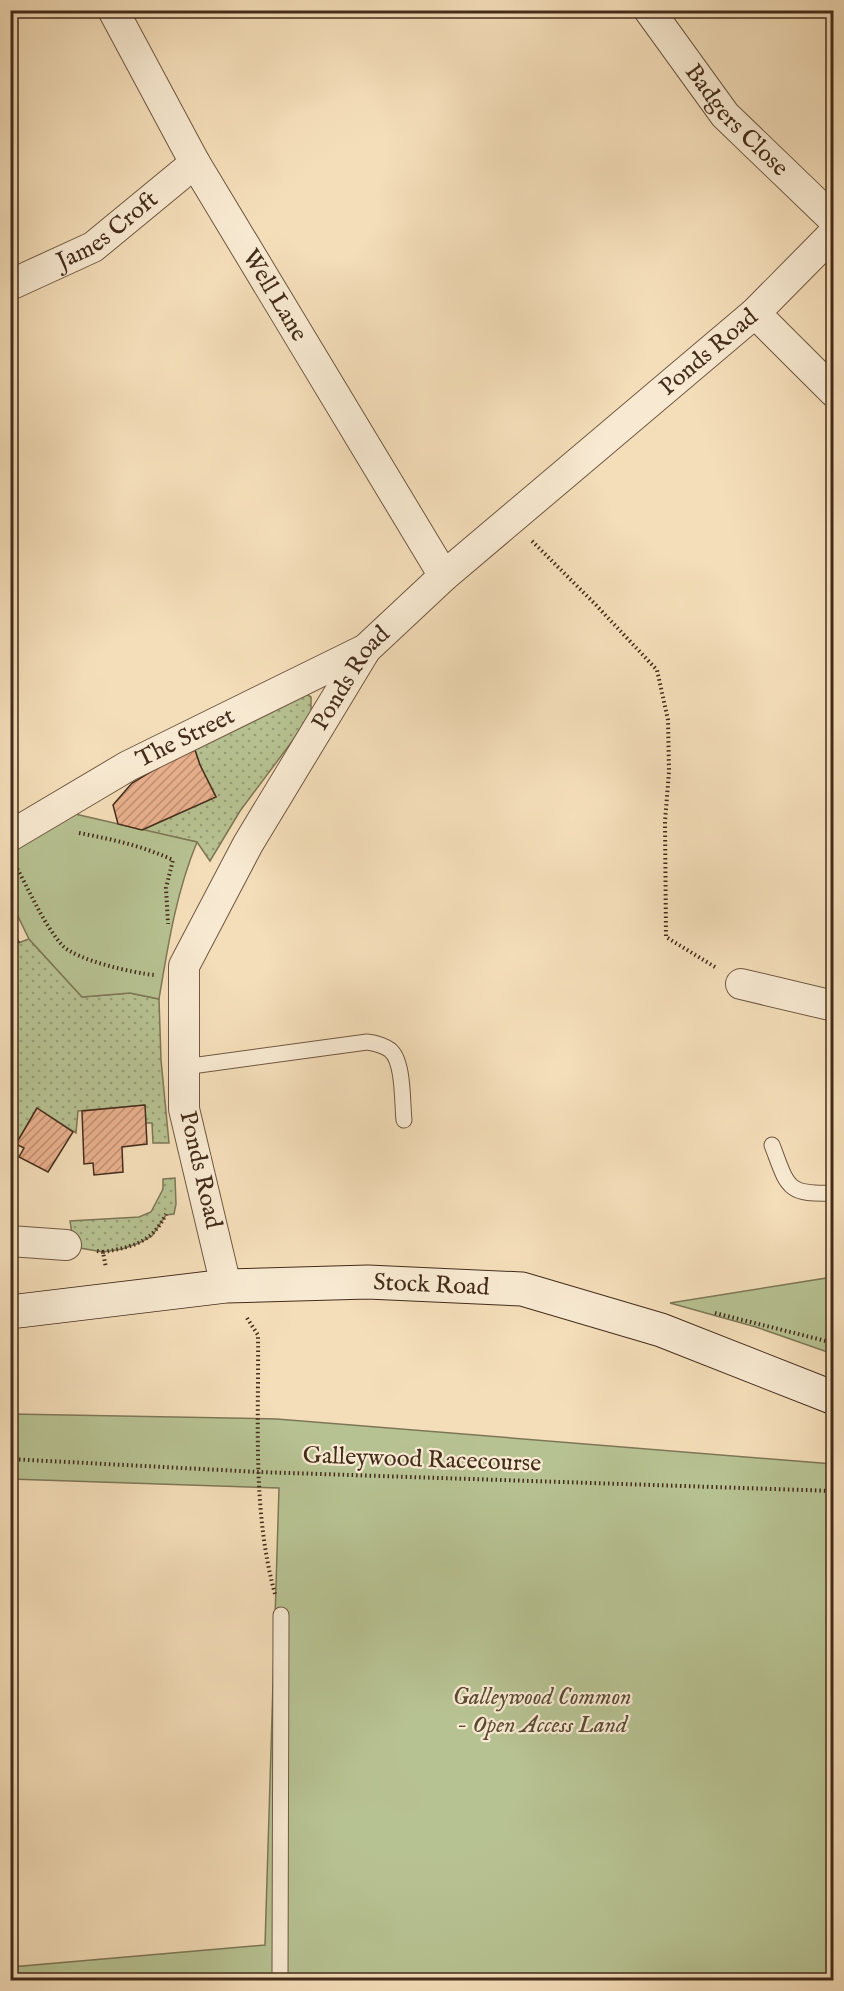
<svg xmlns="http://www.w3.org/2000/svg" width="844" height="1991" viewBox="0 0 844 1991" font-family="'IM FELL English',serif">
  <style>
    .grass { fill: url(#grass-dots); stroke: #7e7756; stroke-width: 1.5 }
    .park { fill: #b7c292; stroke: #7e7756; stroke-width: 1.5 }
    .building { fill: url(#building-hatch); stroke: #442c1b; stroke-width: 1.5 }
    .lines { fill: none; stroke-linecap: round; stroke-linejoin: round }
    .lane-casing { stroke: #705842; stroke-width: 17 }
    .street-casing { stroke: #705842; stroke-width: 32 }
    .secondary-casing { stroke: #442c1b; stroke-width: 35 }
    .path { stroke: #442c1b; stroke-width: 4; stroke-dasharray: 1.5 3; stroke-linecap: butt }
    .lane { stroke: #f8ead2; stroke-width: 15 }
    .street { stroke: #f8ead2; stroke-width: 30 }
    .secondary { stroke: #f8ead2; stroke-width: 33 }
    .labels { text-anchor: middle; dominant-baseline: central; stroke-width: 4.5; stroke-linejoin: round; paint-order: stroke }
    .street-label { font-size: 24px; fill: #442c1b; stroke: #f8ead2 }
    .park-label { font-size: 24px; font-style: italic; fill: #5b4a33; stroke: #f8ead2 }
  </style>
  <defs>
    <pattern id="grass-dots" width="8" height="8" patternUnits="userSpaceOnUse" patternTransform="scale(1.5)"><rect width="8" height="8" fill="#b7c292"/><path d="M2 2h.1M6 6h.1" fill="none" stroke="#969e76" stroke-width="1.8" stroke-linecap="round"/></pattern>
    <pattern id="building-hatch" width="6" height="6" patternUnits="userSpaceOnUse" patternTransform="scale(1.5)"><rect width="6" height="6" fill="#eab18e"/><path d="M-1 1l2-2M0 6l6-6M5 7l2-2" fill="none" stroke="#bf9073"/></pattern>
  </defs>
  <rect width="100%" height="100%" fill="#f4deb9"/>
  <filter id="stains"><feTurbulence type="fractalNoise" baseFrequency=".00333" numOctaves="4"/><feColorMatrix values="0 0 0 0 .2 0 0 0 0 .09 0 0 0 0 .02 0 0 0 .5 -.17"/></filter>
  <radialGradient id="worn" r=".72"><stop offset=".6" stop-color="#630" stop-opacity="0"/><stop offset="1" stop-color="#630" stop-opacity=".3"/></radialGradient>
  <g class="grass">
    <path d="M301,691L311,697V716L240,811L210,861L197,842L142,830L216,797L200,765L192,741Z"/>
    <path d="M29,939L82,997L130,993L159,999L161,1060L169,1143H153L152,1123H145L144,1105L78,1111L76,1133L37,1108L16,1144L11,1141L10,946Z"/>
    <path d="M175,1178L176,1204L174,1214L166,1215L152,1236L139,1243L122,1249L103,1252L74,1247L70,1221L139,1217L151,1212L163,1189V1179Z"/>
  </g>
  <g class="park">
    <path d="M75,814L197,842C176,893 168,945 159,999L130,993L82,997L29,939L11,902V838Z"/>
    <path d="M833,1277V1354L756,1327L670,1303Z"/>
    <path d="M11,1414L277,1419L833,1464V1980H11V1967L265,1945L279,1488L11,1479Z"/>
  </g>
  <g class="building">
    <path d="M192,741L200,765L216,797L142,830L118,824L113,805L132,783L166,763Z"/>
    <path d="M10,926L19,942L10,946Z"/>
    <path d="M145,1105L147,1144L122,1147L123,1172L94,1175L93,1163L84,1164L82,1111Z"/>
    <path d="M37,1108L73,1132L48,1172L19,1157L24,1148L16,1144Z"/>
  </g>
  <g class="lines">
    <defs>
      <g id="lane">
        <path d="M184,1067L367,1042C375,1043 383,1045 390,1050C404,1061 402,1103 404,1120"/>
        <path d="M772,1145C788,1187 786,1195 834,1193"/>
        <path d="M280,1980L281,1615"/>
      </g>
      <g id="street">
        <path id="s1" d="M113,10L195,163L444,576"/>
        <path id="s2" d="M649,10L725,115L834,220"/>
        <path id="s3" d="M10,285L93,247L195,163"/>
        <path d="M755,313L834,392"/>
        <path id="s4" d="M10,836L128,766L366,649"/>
        <path d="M741,984L834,1006"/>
        <path d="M10,1241L66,1245"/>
        <path id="s5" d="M226,1286L184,1109V966L248,844L366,649L444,576L755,313L834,233"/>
      </g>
      <g id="secondary">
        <path id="s6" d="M10,1312L226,1286L368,1282L522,1289L661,1330L834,1398"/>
      </g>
    </defs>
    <use href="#lane" class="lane-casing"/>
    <use href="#street" class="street-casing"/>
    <use href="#secondary" class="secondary-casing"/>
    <g class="path">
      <path d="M532,541L595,604L657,670L668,720L669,772L665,821L666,937L715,967"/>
      <path d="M79,833C111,839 143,846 173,860L166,888L168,924"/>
      <path d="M15,865C30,891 42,922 62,945C75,960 134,973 154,975"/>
      <path d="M97,1251L103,1252L106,1268"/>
      <path d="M103,1252C132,1247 152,1243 166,1214"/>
      <path d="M715,1313L834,1343"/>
      <path d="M247,1318L258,1335C259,1420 252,1511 275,1594"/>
      <path d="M10,1459L259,1472L834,1491"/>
    </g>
    <use href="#lane" class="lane"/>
    <use href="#street" class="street"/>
    <use href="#secondary" class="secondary"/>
  </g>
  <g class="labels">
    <g class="street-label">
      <text stroke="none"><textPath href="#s2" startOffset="141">Badgers Close</textPath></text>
      <text stroke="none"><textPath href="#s3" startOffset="112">James Croft</textPath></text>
      <text stroke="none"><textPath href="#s1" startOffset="328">Well Lane</textPath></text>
      <text stroke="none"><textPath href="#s5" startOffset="1144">Ponds Road</textPath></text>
      <text stroke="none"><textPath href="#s5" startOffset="658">Ponds Road</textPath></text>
      <text stroke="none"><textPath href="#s4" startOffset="201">The Street</textPath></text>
      <text transform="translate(200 1170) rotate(77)">Ponds Road</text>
      <text stroke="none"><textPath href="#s6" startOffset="423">Stock Road</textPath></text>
      <text transform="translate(422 1460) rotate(2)">Galleywood Racecourse</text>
    </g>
    <g class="park-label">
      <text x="542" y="1697">Galleywood Common<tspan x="542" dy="28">- Open Access Land</tspan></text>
    </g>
  </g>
  <rect width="844" height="1991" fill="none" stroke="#f4deb9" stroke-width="36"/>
  <rect x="12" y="12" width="820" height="1967" fill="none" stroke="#442c1b" stroke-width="3"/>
  <rect x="18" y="18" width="808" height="1955" fill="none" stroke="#442c1b" stroke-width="1.5"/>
  <rect width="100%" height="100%" filter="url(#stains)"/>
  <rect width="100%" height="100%" fill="url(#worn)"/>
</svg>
